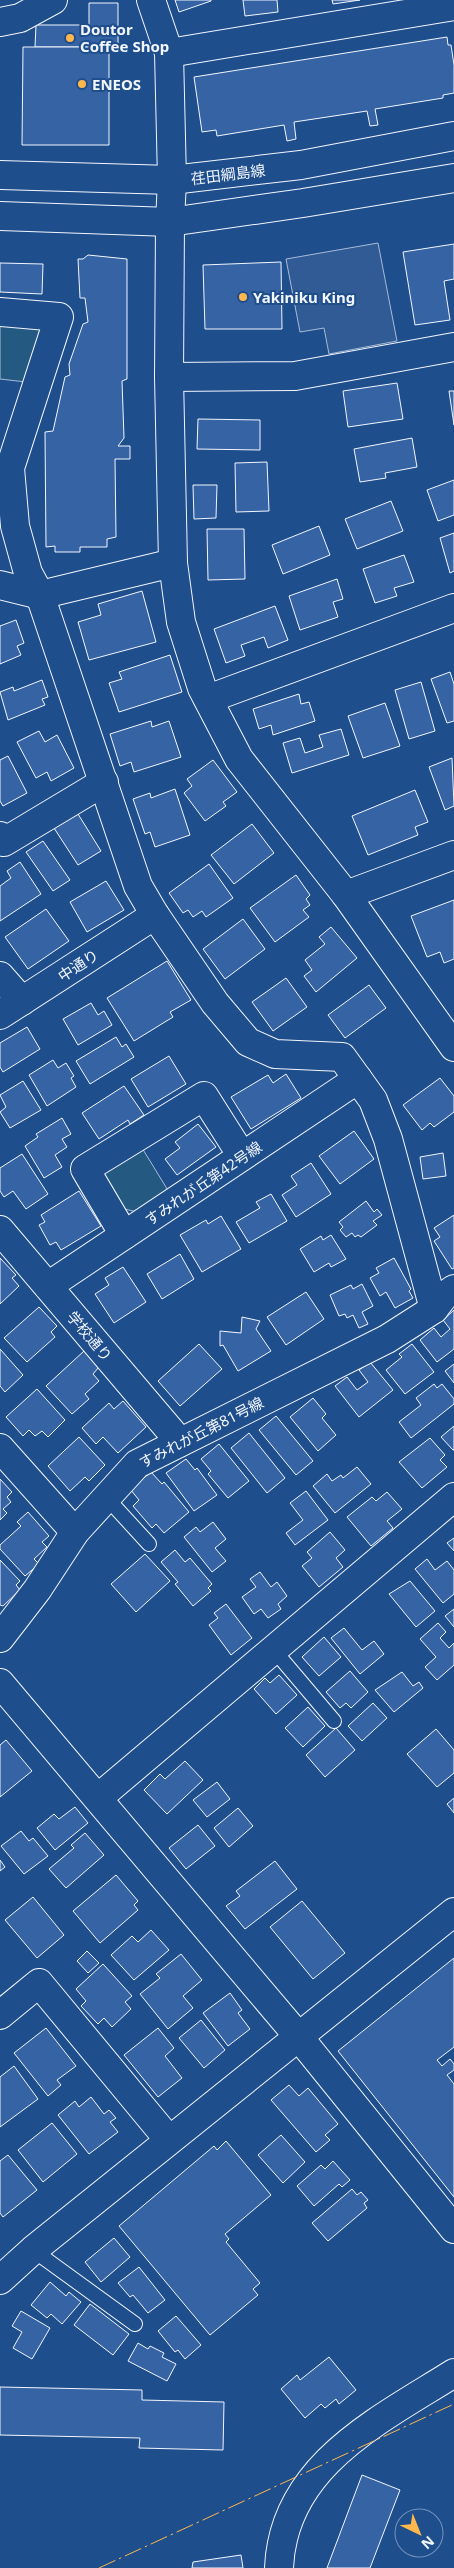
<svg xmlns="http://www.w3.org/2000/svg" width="454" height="2568" viewBox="0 0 454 2568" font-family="'Noto Sans','Noto Sans JP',sans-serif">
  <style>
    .green { fill: #245a82; stroke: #a8bbd7 }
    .parking { fill: #305b95; stroke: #a8bbd7 }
    .building { fill: #3563a3; stroke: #f2f6ff }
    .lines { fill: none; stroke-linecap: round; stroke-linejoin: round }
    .service-casing { stroke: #f2f6ff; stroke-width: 16 }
    .minor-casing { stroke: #f2f6ff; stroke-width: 30 }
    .tertiary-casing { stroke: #f2f6ff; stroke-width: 30 }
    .secondary-casing { stroke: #f2f6ff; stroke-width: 30 }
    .service { stroke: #1f4e8c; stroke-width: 14 }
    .minor { stroke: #1f4e8c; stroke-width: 28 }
    .tertiary { stroke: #1f4e8c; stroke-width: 28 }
    .secondary { stroke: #1f4e8c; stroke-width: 28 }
    .power { stroke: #ffb74d; stroke-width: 1; stroke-dasharray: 18 4 2.5 4; stroke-linecap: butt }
    .poi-dot { fill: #ffb74d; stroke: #1f4e8c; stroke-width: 2 }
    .labels { text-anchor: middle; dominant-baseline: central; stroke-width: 4; stroke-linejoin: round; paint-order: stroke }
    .poi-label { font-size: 15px; font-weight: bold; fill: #f2f6ff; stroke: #1f4e8c; text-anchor: start }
    .street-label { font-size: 15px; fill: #f2f6ff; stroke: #1f4e8c }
  </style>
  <rect width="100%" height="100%" fill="#1f4e8c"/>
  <g class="green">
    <path d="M0,324L46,327L26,382L0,379Z"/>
    <path d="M139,1143L169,1192L137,1212L121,1208L103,1175L108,1164Z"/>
  </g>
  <path class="parking" d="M378,243L397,341L329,354L324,328L300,332L286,259Z"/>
  <g class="building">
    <path d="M175,0H211V1L179,12Z"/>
    <path d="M243,0H277L278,12L245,16Z"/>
    <path d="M332,0H360L333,4Z"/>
    <path d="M89,3H118V47H35L36,25H89Z"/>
    <path d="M447,37L448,45H451L454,65V93L443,95V98L375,109L378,125L370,126L367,111L294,122L296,139L287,141L284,125L217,136L216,130L202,132L194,77Z"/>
    <path d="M23,47H109V145H22Z"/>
    <path d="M454,244V279L444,281L450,320L415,325L403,252Z"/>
    <path d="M88,255L127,259V379L122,381L124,438L118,446H130V459H115L116,537L107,539V547H80V552H55V546L46,547L45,432L53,431L65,377L70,375L69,364L83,324L88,322L85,298H80L78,259H83Z"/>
    <path d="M281,262L282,329H205L203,265Z"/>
    <path d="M0,263L43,264L42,294L0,292Z"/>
    <path d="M397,383L403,419L348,427L343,391Z"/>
    <path d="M449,391H454V425Z"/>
    <path d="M198,419L260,420V450L197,449Z"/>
    <path d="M412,438L417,467L385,473L386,478L360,482L354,449Z"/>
    <path d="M267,462L269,511L236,512L235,463Z"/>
    <path d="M454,480V515L438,521L427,490Z"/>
    <path d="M193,485H217L216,518L194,519Z"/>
    <path d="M391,501L403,531L357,549L345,519Z"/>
    <path d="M319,526L330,555L283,574L272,545Z"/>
    <path d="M207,529H244L245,579L208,580Z"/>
    <path d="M454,533V571L450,573L440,538Z"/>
    <path d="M404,555L414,582L394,588L397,596L375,603L363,569Z"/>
    <path d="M337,579L343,599L333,602L338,617L300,630L289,596Z"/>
    <path d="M142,591L156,642L89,660L78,622L101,615L98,604Z"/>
    <path d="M275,606L288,640L268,648L264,637L241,645L245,656L226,663L214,629Z"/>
    <path d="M16,620L24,643L17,646L21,655L0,664V626Z"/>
    <path d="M170,655L182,692L119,712L109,683L122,679L119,672Z"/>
    <path d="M450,672L454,684V721L447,723L431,679Z"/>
    <path d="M42,680L48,697L42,699L45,705L8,720L0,692L13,687L14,691Z"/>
    <path d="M421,682L435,731L409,739L395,690Z"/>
    <path d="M299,694L301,704L309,702L315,721L273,735L271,725L259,729L253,709Z"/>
    <path d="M385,703L400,746L363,758L348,716Z"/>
    <path d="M151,721L152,727L169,721L181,757L134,772L131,762L120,766L110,734Z"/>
    <path d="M341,729L349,755L292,773L283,743L300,738L305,753L323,747L319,735Z"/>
    <path d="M39,731L45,742L57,735L74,768L51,781L47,772L36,778L17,742Z"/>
    <path d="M8,756L27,793L3,806L0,801V760Z"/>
    <path d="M452,758L454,806L445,810L429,767Z"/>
    <path d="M213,760L237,792L223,802L226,806L205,821L184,793L192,786L187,779Z"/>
    <path d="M175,789L190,835L155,847L150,832L145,834L133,799L150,793L151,798Z"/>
    <path d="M415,790L428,822L415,827L418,835L368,855L352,816Z"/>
    <path d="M78,814L101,851L78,865L54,828Z"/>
    <path d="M252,824L274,853L234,884L211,855Z"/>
    <path d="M43,841L70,880L53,891L26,852Z"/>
    <path d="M20,862L41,894L0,921V886L11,878L7,871Z"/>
    <path d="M209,864L233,898L206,917L202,911L193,917L188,910L183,913L169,893Z"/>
    <path d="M296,875L310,895L306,899L310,905L303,910L309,917L275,942L250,908Z"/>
    <path d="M106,881L124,910L87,932L70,902Z"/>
    <path d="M454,900V959L444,963L440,952L427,957L411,916Z"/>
    <path d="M46,909L69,941L28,969L5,937Z"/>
    <path d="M243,919L265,949L225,979L203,949Z"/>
    <path d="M331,927L357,958L316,992L304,976L312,970L305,960L325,944L319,937Z"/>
    <path d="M167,961L191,1000L170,1012L173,1017L134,1041L107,998Z"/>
    <path d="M286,978L307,1007L273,1031L252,1002Z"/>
    <path d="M369,985L386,1008L345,1038L328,1015Z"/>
    <path d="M91,1003L98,1015L104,1011L112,1025L78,1045L63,1019Z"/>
    <path d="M27,1027L40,1049L3,1072L0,1067V1043Z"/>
    <path d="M116,1037L122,1047L126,1044L134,1057L90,1084L76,1061Z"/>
    <path d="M169,1056L186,1084L148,1107L131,1079Z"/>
    <path d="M53,1060L58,1068L66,1063L74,1076L71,1078L76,1087L47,1106L29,1075Z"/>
    <path d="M286,1074L301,1098L251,1129L231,1097L268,1075L273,1083Z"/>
    <path d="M440,1078L454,1096V1112L434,1127L430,1123L422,1130L403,1105Z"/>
    <path d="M23,1081L41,1110L10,1128L0,1112L6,1107L0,1095Z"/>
    <path d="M124,1086L144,1115L130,1124L128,1120L99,1139L82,1113Z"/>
    <path d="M62,1118L71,1134L62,1139L67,1147L55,1155L62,1167L44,1178L25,1146L38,1137L36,1134Z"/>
    <path d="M198,1124L216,1147L177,1175L165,1159L180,1148L175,1142Z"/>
    <path d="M354,1131L374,1159L340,1184L319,1156Z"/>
    <path d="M443,1153L446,1176L423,1179L420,1157Z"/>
    <path d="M22,1154L48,1194L26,1209L13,1191L4,1197L0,1191V1168Z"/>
    <path d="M311,1163L331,1194L296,1217L282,1195L297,1185L291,1176Z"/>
    <path d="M79,1191L101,1226L61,1250L56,1242L50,1245L39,1225L45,1222L41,1215Z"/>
    <path d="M271,1194L287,1221L249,1243L236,1222L260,1208L256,1202Z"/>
    <path d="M366,1201L374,1212L377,1209L382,1215L373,1221L377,1225L361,1237L358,1235L355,1237L352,1233L346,1237L340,1230L343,1227L339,1222Z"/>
    <path d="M454,1215V1268L452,1269L434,1241L440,1237L434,1228Z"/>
    <path d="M221,1216L241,1249L202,1272L180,1235L206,1220L208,1224Z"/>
    <path d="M331,1235L346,1259L331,1267L329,1263L314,1272L300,1249L321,1236L323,1240Z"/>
    <path d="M180,1254L194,1279L162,1299L147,1274Z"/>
    <path d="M0,1258L16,1275L12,1278L19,1286L0,1304Z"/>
    <path d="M394,1258L411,1289L409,1291L413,1298L395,1308L386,1292L380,1296L370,1278L379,1273L376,1268Z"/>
    <path d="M123,1267L146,1302L114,1323L95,1294L109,1285L105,1278Z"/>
    <path d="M362,1284L373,1306L362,1312L368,1324L359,1328L353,1315L347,1318L345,1314L339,1316L330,1295L351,1285L353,1289Z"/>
    <path d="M306,1292L324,1319L286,1345L267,1317Z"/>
    <path d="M39,1307L57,1326L51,1332L55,1337L27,1362L4,1338Z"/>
    <path d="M454,1310V1349L437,1362L420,1340L434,1328L441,1337L450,1329L443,1320Z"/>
    <path d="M242,1317L260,1321L256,1329L271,1351L238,1371L223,1345L220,1346V1331L241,1333Z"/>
    <path d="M199,1344L222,1369L180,1406L158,1381Z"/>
    <path d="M412,1344L434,1372L405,1394L386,1370L402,1357L399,1354Z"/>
    <path d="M0,1349L23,1375L5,1392L0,1386Z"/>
    <path d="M84,1351L99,1367L93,1374L99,1381L85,1394L89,1399L72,1414L46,1386Z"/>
    <path d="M370,1362L393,1390L359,1417L335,1386L347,1377L357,1390L368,1382L359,1370Z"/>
    <path d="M454,1364V1383L445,1371Z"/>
    <path d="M434,1384L437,1388L442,1384L454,1399V1404L411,1438L399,1422L421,1405L416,1398Z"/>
    <path d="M37,1389L65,1420L48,1437L42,1431L35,1436L29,1430L23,1436L6,1417Z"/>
    <path d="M313,1398L326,1414L322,1418L336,1435L318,1451L290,1417Z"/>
    <path d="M123,1401L146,1427L118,1453L103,1437L96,1444L82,1428L109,1403L114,1409Z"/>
    <path d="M276,1416L313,1461L296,1475L259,1430Z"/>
    <path d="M454,1426V1450H453L441,1437Z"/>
    <path d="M249,1433L285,1478L267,1493L231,1448Z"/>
    <path d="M79,1437L105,1465L89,1481L85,1477L70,1491L48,1466Z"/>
    <path d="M430,1438L445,1455L440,1460L447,1467L422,1488L399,1462Z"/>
    <path d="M219,1444L249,1481L228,1498L208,1474L211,1471L201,1459Z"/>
    <path d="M186,1459L195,1470L197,1468L217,1495L194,1511L166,1473Z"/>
    <path d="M357,1467L371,1484L335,1513L313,1486L327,1474L332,1481L341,1475L343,1478Z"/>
    <path d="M151,1472L162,1484L164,1482L189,1512L164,1533L156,1524L152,1528L133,1506L139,1500L130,1489Z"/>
    <path d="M0,1479L12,1492L7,1497L11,1502L3,1509L7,1513L0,1520Z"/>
    <path d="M306,1491L328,1520L295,1545L286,1533L303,1520L290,1503Z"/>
    <path d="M387,1492L402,1509L387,1521L393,1528L371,1546L347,1517L372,1497L376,1501Z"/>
    <path d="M28,1512L49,1536L42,1542L47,1547L34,1559L39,1564L25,1576L0,1549V1545L21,1526L17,1522Z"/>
    <path d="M213,1522L226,1539L215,1548L226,1561L212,1572L184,1537L196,1527L200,1532Z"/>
    <path d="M330,1532L345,1550L336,1558L343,1567L319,1587L302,1566L312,1558L307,1552Z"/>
    <path d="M454,1538V1551L447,1543Z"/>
    <path d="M175,1550L185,1562L190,1558L212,1584L208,1588L211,1591L193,1606L175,1584L178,1582L161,1562Z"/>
    <path d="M145,1554L170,1581L136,1612L111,1584Z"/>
    <path d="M427,1559L435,1570L447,1561L454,1570V1594L443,1603L415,1569Z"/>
    <path d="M0,1560L20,1581L16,1585L20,1590L3,1606L0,1605Z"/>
    <path d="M260,1572L271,1587L277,1582L287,1596L278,1604L281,1609L268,1618L261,1609L254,1614L242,1597L256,1587L250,1579Z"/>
    <path d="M410,1581L435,1611L416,1627L389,1594Z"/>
    <path d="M226,1604L252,1638L231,1655L209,1625L218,1618L214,1613Z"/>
    <path d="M454,1609V1627L445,1616Z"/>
    <path d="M438,1623L446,1632L440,1638L449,1648L454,1643V1665L437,1680L425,1667L436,1657L420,1639Z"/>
    <path d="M344,1628L362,1650L374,1641L384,1654L360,1674L331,1638Z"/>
    <path d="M324,1637L341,1657L319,1676L302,1657Z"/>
    <path d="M350,1671L368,1692L351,1708L346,1703L340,1708L326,1692Z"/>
    <path d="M402,1672L413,1686L419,1682L423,1688L394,1712L375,1690Z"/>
    <path d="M279,1675L297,1695L276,1714L254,1689L265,1678L270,1683Z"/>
    <path d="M373,1703L387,1718L362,1741L348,1726Z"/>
    <path d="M308,1707L325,1726L303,1747L285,1728Z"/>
    <path d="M336,1728L355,1750L325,1777L306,1755Z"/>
    <path d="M436,1729L454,1750V1773L437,1787L407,1754Z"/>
    <path d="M6,1740L32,1771L0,1797V1745Z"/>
    <path d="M185,1761L203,1780L167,1814L144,1790L160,1774L165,1779Z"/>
    <path d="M217,1782L230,1799L207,1817L193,1800Z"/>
    <path d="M454,1798V1813L447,1804Z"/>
    <path d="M75,1807L88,1823L55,1850L37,1828L54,1814L59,1819Z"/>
    <path d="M238,1808L253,1826L229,1847L214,1828Z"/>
    <path d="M198,1825L215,1846L186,1869L169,1848Z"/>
    <path d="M21,1831L29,1841L33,1838L48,1856L24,1874L1,1846Z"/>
    <path d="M85,1833L104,1855L66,1888L49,1869L74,1848L71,1845Z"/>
    <path d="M0,1860L5,1867L0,1871Z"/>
    <path d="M275,1861L297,1889L245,1929L226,1906L240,1896L236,1891Z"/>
    <path d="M116,1875L138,1901L134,1905L138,1910L100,1943L73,1911Z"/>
    <path d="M33,1897L64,1935L37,1958L5,1920Z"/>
    <path d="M302,1901L345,1953L313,1979L270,1927Z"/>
    <path d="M151,1930L169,1950L134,1980L111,1955L132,1936L138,1942Z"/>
    <path d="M87,1951L99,1963L88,1973L77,1961Z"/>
    <path d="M181,1954L202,1980L183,1996L193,2008L168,2029L140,1994L160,1978L156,1974Z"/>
    <path d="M454,1958V2047L437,2060L442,2066L450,2059L454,2064V2070L447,2075L454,2084V2197L338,2051Z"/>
    <path d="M103,1964L132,1996L125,2002L131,2009L112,2027L104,2018L98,2024L81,2006L86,2001L76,1989Z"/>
    <path d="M230,1993L242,2010L238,2013L250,2029L228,2046L203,2013Z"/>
    <path d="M201,2020L225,2050L204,2068L179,2038Z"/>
    <path d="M46,2028L76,2066L57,2080L61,2085L48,2096L14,2053Z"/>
    <path d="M158,2028L174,2048L165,2056L182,2078L158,2097L124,2055Z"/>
    <path d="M14,2066L38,2099L0,2127V2077Z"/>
    <path d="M289,2085L299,2096L308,2088L338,2124L325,2135L330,2140L316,2152L271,2100Z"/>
    <path d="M91,2097L104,2114L109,2110L116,2118L110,2122L118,2132L89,2154L58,2115L75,2101L79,2107Z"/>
    <path d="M52,2123L77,2154L43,2182L18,2150Z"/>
    <path d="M281,2135L305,2162L283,2183L258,2155Z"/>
    <path d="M226,2141L271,2195L225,2234L229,2239L226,2242L260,2283L253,2289L258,2295L210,2335L119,2226L214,2146L217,2150Z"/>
    <path d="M8,2155L37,2190L3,2217L0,2213V2161Z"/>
    <path d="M333,2161L350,2180L342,2187L339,2184L314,2206L297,2186L321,2165L325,2169Z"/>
    <path d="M352,2189L357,2195L361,2192L368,2200L364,2203L367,2208L328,2241L312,2223Z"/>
    <path d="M114,2238L130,2257L101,2282L85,2262Z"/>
    <path d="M139,2267L165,2300L148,2313L133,2295L130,2297L118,2283Z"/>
    <path d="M50,2282L66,2296L69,2292L81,2302L62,2324L51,2314L47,2318L31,2305Z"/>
    <path d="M90,2304L129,2334L113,2355L74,2325Z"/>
    <path d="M21,2311L50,2328L32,2359L13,2348L22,2332L12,2326Z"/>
    <path d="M176,2316L201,2345L185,2359L178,2350L175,2352L158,2331Z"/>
    <path d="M138,2343L148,2349L150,2346L164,2353L162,2357L176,2364L167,2381L128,2361Z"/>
    <path d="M329,2357L356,2390L339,2404L336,2399L325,2408L321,2404L305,2418L281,2389L297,2375L300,2380Z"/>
    <path d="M0,2387L142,2390V2400L224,2402L223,2450L139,2448L140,2438L0,2435Z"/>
    <path d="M362,2475L400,2490L370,2568H327Z"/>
    <path d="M241,2555L243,2568H192L193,2562Z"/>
  </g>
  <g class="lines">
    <defs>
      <g id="service">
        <path d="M105,1496L149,1544"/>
        <path d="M273,1649L334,1721"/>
        <path d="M33,2250L135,2324"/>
      </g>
      <g id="minor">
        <path d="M151,0L169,53L172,180L170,222"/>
        <path d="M0,22L20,18L53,0"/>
        <path d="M169,53L454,6"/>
        <path d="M0,312L59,317L10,468L15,526L28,573L40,595L138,886L155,915L215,1003L248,1042L275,1054L342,1057L373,1100L388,1139L434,1309"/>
        <path d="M169,377L295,376L454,347"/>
        <path d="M0,585L40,595L173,563"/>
        <path d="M208,699L454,608"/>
        <path d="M0,836L4,842L104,782"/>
        <path d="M346,895L454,855"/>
        <path d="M0,976L22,1001"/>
        <path d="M0,1015L155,915"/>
        <path d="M0,1230L180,1442"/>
        <path d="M124,1235L85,1169L204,1096L242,1156"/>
        <path d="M48,1286L358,1079"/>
        <path d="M0,1448L75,1532"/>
        <path d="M0,1638L37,1590L75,1532L137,1464L387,1339L434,1309L444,1296L454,1289"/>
        <path d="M0,1683L298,2036L454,2229"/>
        <path d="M98,1798L454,1497"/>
        <path d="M0,2015L39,1983L169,2140"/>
        <path d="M279,2568C283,2466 378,2421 454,2373"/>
      </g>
      <g id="tertiary">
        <path d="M170,222L169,377L173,563L181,622L202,688L239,759L346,895L454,1047"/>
        <path d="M0,2280L33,2250L454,1912"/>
      </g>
      <g id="secondary">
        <path d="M0,175L172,180L301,165L454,136"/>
        <path d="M0,216L170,222L303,203L454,178"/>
      </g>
    </defs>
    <use href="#service" class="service-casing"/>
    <use href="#minor" class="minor-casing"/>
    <use href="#tertiary" class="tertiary-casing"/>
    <use href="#secondary" class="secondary-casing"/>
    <use href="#service" class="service"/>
    <use href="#minor" class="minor"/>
    <use href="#tertiary" class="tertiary"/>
    <use href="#secondary" class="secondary"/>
    <path class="power" d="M99,2568L454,2404"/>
  </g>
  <g class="poi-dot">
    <circle cx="70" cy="38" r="5"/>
    <circle cx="82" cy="84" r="5"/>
    <circle cx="243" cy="297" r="5"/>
  </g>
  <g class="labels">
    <g class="poi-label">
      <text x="80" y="29">Doutor<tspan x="80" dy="17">Coffee Shop</tspan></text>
      <text x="92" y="84">ENEOS</text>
      <text x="253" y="297">Yakiniku King</text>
    </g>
    <g class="street-label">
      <text transform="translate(228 174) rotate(-7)">荏田綱島線</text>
      <text transform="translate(78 965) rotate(-33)">中通り</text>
      <text transform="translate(203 1183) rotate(-34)">すみれが丘第42号線</text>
      <text transform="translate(90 1336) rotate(50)">学校通り</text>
      <text transform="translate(201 1432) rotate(-27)">すみれが丘第81号線</text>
    </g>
  </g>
  <g transform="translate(419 2533) rotate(137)"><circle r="24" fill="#1f4e8c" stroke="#7391ba"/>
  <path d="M0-4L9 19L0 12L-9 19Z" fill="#ffb74d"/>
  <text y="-8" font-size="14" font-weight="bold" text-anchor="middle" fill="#f2f6ff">N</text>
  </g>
</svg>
